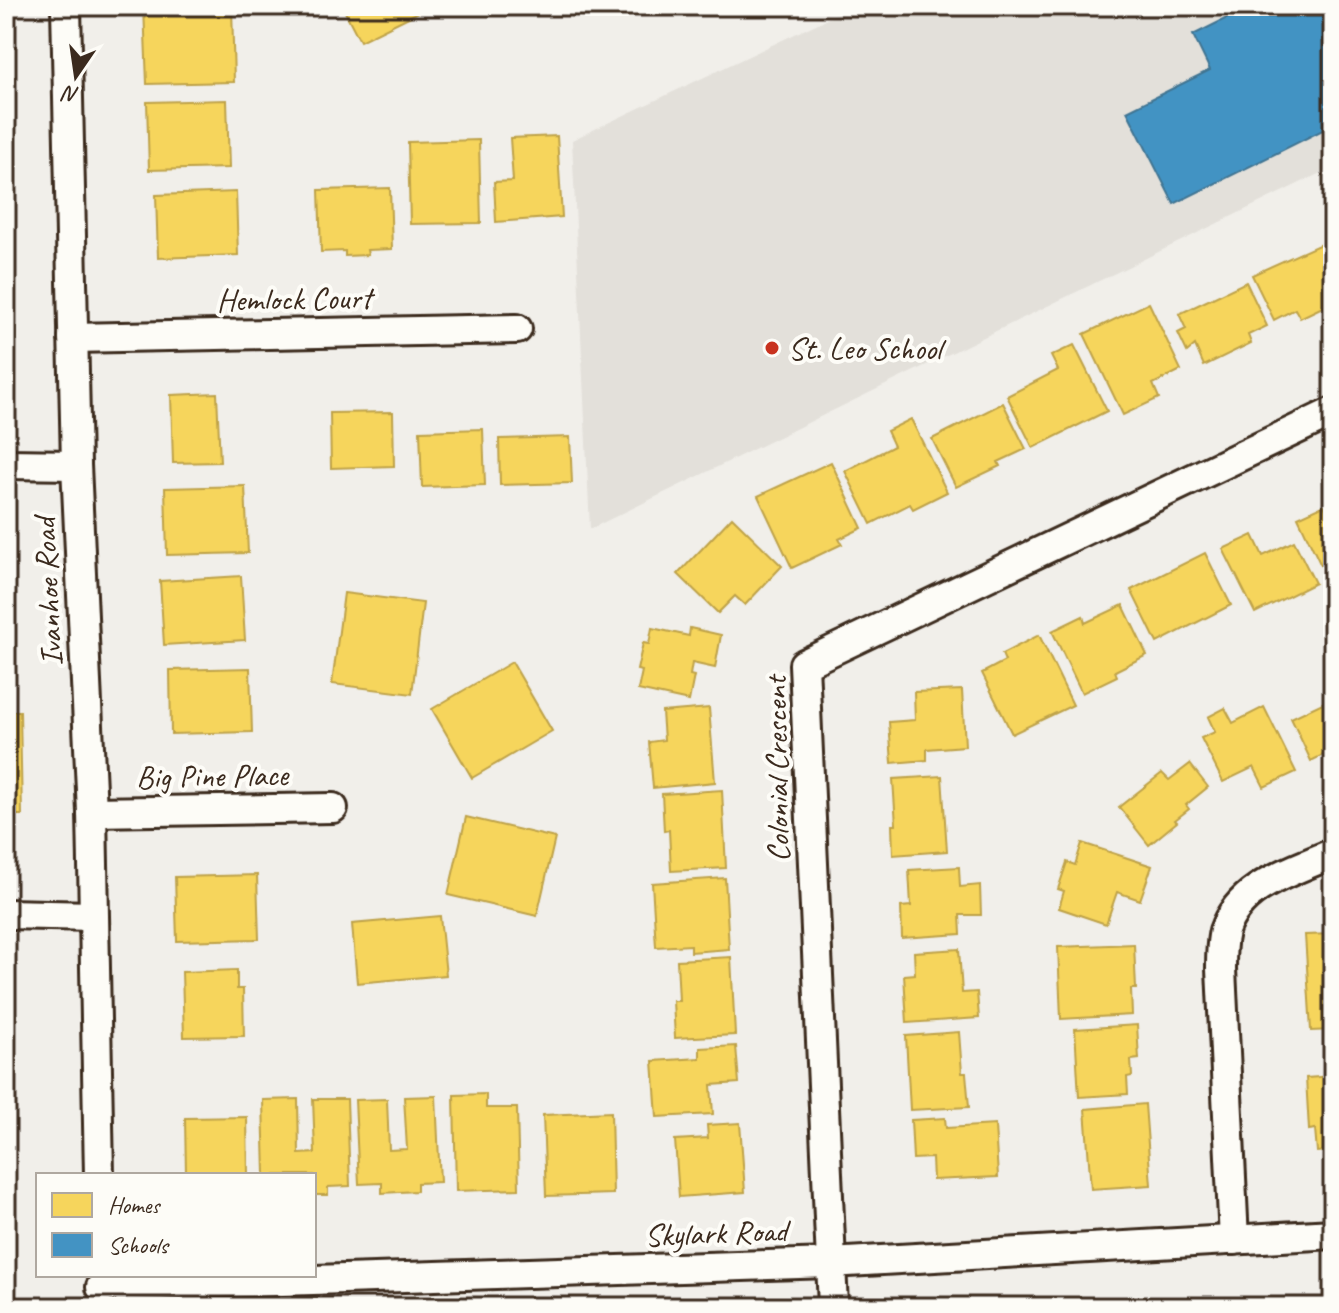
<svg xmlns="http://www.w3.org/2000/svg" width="1339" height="1313" viewBox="0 0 1339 1313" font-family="Caveat,sans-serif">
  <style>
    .built { fill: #e3e0da }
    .homes { fill: #f6d55c; stroke: #bea249; stroke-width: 2 }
    .schools { fill: #4393c3; stroke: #417492; stroke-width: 2 }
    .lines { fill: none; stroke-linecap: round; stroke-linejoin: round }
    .street-casing { stroke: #3b2a1e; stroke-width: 34 }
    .street { stroke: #fdfcf7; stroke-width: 28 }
    .poi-dot { fill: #c8321e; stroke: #fdfcf7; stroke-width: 3 }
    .labels { text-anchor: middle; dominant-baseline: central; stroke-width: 8; stroke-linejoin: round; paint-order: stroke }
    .street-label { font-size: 32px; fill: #3b2a1e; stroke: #fdfcf7 }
    .poi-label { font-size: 32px; fill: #3b2a1e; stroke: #fdfcf7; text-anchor: start }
  </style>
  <rect width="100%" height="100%" fill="#f1efea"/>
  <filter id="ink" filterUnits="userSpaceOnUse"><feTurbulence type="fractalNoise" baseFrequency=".0125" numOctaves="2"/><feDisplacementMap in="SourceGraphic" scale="16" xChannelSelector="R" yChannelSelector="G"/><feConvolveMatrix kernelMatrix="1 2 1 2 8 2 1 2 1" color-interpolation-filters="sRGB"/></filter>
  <g filter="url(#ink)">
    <path class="built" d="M854,6H1333V167L590,529L572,140Z"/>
    <g class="homes">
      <path d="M232,6L234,82L147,84L144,7Z"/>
      <path d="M342,6H431L360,41Z"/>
      <path d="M227,100L229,168L149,170L147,102Z"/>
      <path d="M557,136L562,217L496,222L494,182L513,181L510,138Z"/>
      <path d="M479,140L481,223L410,224L408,142Z"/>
      <path d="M390,188L392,249L367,250L368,255L345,256V251L321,252L319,190Z"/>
      <path d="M236,192L238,255L158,258L156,195Z"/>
      <path d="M1323,243L1333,265V302L1300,318L1295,309L1274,320L1252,275Z"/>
      <path d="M1246,282L1267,326L1248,335L1251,343L1204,366L1195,345L1187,352L1178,333L1186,329L1179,314Z"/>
      <path d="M1149,303L1181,370L1153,384L1159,398L1123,415L1084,334Z"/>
      <path d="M1074,345L1107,411L1033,448L1007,396L1058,370L1051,356Z"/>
      <path d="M217,393L220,462L173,463L171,395Z"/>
      <path d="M1003,403L1026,449L998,462L1000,466L956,487L932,439Z"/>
      <path d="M393,412L394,466L331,468L330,413Z"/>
      <path d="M911,419L947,492L913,509L910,504L871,524L845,471L894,446L887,431Z"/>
      <path d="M483,429L485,485L422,487L420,431Z"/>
      <path d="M570,437L572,483L500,485L499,439Z"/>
      <path d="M831,462L862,528L839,539L842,544L792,568L758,496Z"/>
      <path d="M245,486L248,553L167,555L165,488Z"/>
      <path d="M1324,505L1328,513L1333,511V565L1323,570L1298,517Z"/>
      <path d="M732,517L782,566L745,605L735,596L718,613L678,574Z"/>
      <path d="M1253,535L1263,556L1294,541L1315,583L1255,613L1223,549Z"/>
      <path d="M6,539H12L11,614H6Z"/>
      <path d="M1205,553L1231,605L1157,643L1131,590Z"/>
      <path d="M241,576L245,640L164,645L160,581Z"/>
      <path d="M344,593L423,603L412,694L332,684Z"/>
      <path d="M1123,605L1147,655L1115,671L1117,676L1082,693L1052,631L1083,616L1085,623Z"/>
      <path d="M652,628L689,636L690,628L721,635L715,668L692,663L690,675L694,676L689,701L638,690L642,671L637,670L643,643L649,644Z"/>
      <path d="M1039,635L1073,705L1012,734L982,673L1005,661L1002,654Z"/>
      <path d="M512,662L552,731L472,778L432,709Z"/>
      <path d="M250,668L252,732L171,734L170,670Z"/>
      <path d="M962,690L965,746L927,749V760L892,763L889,722L915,720L914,692Z"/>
      <path d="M1333,698V754L1328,757L1327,753L1311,761L1291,718Z"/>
      <path d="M1264,707L1296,772L1264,787L1254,767L1223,782L1201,738L1215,732L1208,717L1225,708L1233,723Z"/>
      <path d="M709,708L715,782L653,788L649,742L664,740L662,712Z"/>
      <path d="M6,711H20L22,815H6Z"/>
      <path d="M1190,764L1208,787L1186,805L1189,809L1175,820L1177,822L1149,845L1119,807L1162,773L1169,780Z"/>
      <path d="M942,776L947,851L893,855L892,825H896L893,779Z"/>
      <path d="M722,790L726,868L671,871L669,830L664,831L662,794Z"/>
      <path d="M466,817L555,838L537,916L448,895Z"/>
      <path d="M1082,843L1152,866L1140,900L1117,892L1106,924L1059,908L1064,891L1058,889L1067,862L1075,865Z"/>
      <path d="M959,867L960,887L980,885L981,915H960L961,934L902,938L901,907L911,906L909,870Z"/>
      <path d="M257,875L259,939L177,941L175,877Z"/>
      <path d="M725,878L729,949L691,952V945L656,947L652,883Z"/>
      <path d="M440,916L446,975L357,983L352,924Z"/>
      <path d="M1333,934V1030L1311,1031L1305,935Z"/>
      <path d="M1134,944L1136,989H1131L1132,1015L1061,1019L1058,947Z"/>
      <path d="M959,949L962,993L977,992L979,1018L907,1023L904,975L915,974L914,952Z"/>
      <path d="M731,957L735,1035L675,1038L673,1001H679L677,960Z"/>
      <path d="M237,970V989H243L244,1036L184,1037L182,972Z"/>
      <path d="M1137,1025L1139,1059L1131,1060L1132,1076L1127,1077L1128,1094L1079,1097L1075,1029Z"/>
      <path d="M959,1032L962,1073H966L969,1107L910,1110L906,1036Z"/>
      <path d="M736,1046L739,1083L711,1085L713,1114L657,1117L653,1061L700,1058V1048Z"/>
      <path d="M1333,1076V1161H1328L1327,1151L1317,1152L1315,1129L1309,1130L1306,1078Z"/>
      <path d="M6,1083H12L11,1150H6Z"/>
      <path d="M486,1094V1108H517L519,1189L456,1191L454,1095Z"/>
      <path d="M436,1096L440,1182L417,1183V1191L382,1193V1183L359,1184L355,1100L387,1099L389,1150L407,1149L404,1097Z"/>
      <path d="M298,1099L299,1154L315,1153L313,1099H347L350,1186L328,1187V1195H314V1175H265L263,1100Z"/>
      <path d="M1145,1104L1151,1185L1091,1189L1085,1109Z"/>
      <path d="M611,1112L613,1194L546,1196L543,1115Z"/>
      <path d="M247,1117L248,1175H186L185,1118Z"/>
      <path d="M945,1118L946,1128L995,1125L998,1177L933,1180L932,1158L913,1159L911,1120Z"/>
      <path d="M740,1123L745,1192L679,1197L675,1140L708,1138L707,1125Z"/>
    </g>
    <path class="schools" d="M1251,6H1333V125L1174,204L1127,111L1210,70L1193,35Z"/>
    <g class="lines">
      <defs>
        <g id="street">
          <path d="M66,6L76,465L92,812L99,1175"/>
          <path d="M73,338L517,329"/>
          <path d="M6,464L76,465"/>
          <path d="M92,812L333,808"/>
          <path d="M6,914L93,916"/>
          <path d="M1234,1240L1221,969C1221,957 1221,943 1224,931C1240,884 1292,872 1333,853"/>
          <path d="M101,1287L830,1263L1333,1234"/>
          <path d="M833,1307L804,664L1333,412"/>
        </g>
      </defs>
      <use href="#street" class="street-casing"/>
      <use href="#street" class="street"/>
    </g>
  </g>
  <circle class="poi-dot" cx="772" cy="348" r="8"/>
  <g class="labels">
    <g class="street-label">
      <text transform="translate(294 299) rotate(-1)">Hemlock Court</text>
      <text transform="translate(48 592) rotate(-93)">Ivanhoe Road</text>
      <text transform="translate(777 769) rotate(-91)">Colonial Crescent</text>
      <text transform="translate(212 776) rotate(-1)">Big Pine Place</text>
      <text transform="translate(716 1233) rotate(-2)">Skylark Road</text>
    </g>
    <g class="poi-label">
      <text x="788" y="348">St. Leo School</text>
    </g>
  </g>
  <rect width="1339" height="1313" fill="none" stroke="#fdfcf7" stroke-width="32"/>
  <rect x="16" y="16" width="1307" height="1281" fill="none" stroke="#3b2a1e" stroke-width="3" filter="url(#ink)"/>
  <rect x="36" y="1173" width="280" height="104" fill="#fdfcf7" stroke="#afa8a0" stroke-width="2"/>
  <rect x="52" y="1193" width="40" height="24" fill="#f6d55c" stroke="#afa8a0" stroke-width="2"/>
  <text x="108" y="1213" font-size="24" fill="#3b2a1e">Homes</text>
  <rect x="52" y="1233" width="40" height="24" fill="#4393c3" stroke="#afa8a0" stroke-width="2"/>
  <text x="108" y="1253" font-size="24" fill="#3b2a1e">Schools</text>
  <g transform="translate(76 76) rotate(193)" stroke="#fdfcf7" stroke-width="6" paint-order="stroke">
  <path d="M0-6L14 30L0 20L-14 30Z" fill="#3b2a1e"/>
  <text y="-12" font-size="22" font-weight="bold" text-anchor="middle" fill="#3b2a1e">N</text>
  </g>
</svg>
